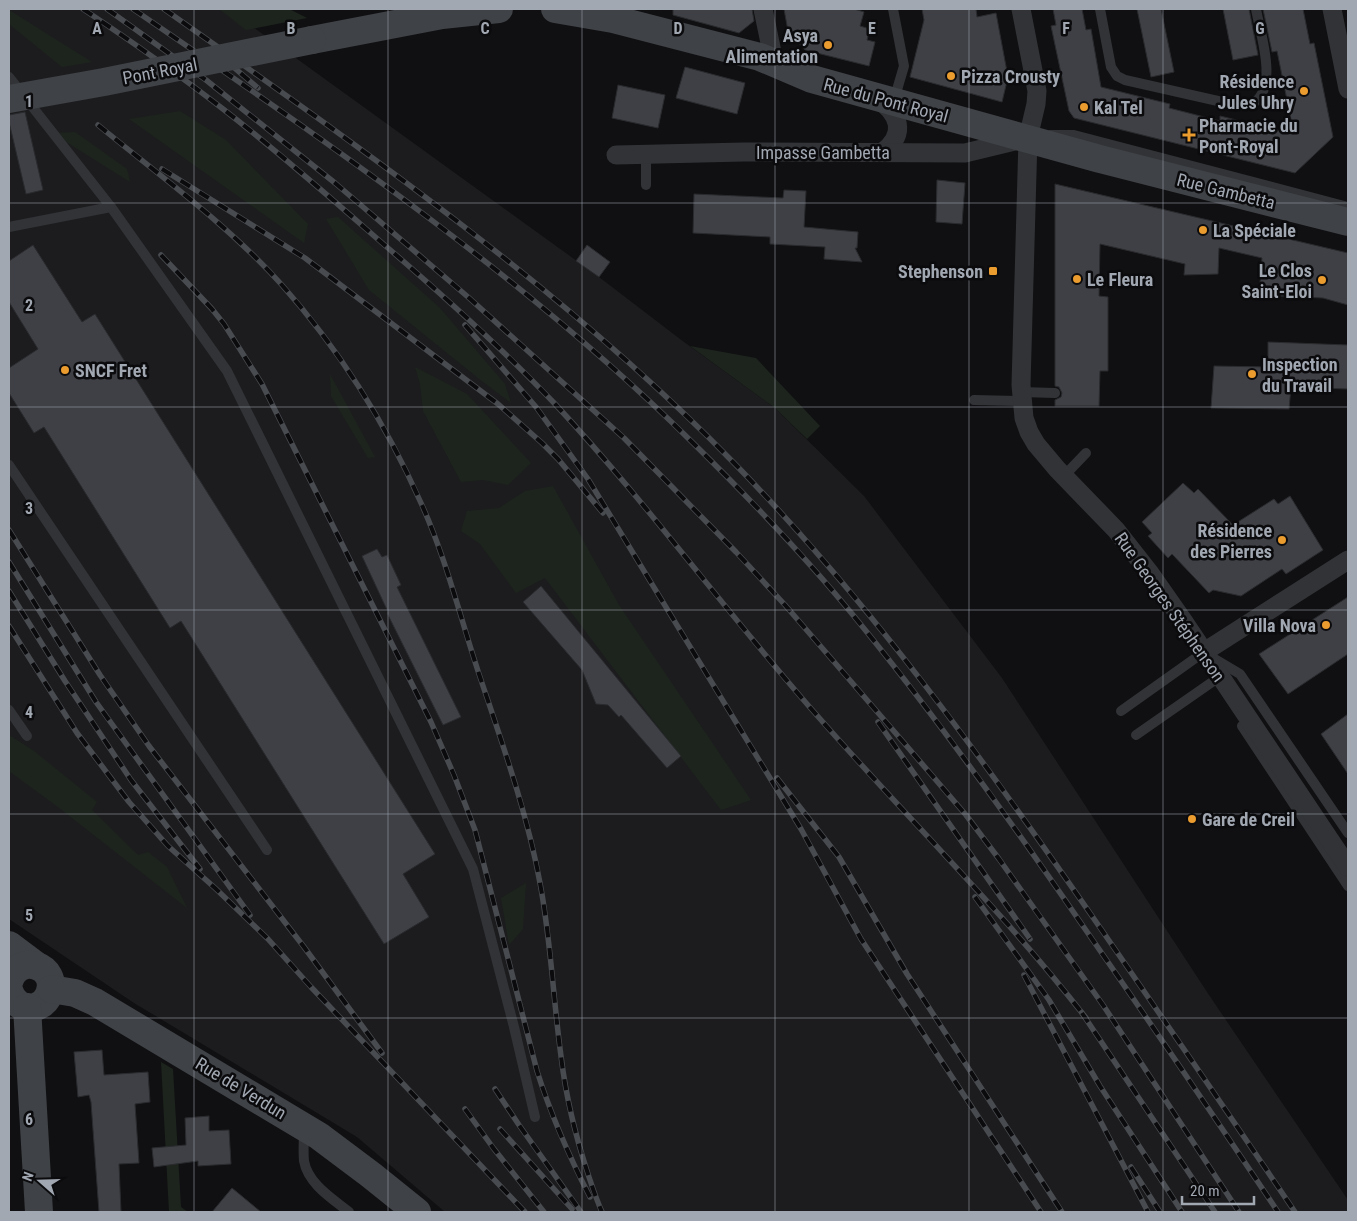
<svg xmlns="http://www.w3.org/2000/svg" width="1357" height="1221" viewBox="0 0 1357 1221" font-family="'Roboto Condensed',sans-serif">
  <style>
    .built { fill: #1c1c1e }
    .green { fill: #1d241d }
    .building { fill: #3f4045; stroke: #2a2b2e }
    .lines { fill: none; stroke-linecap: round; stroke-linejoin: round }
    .lane { stroke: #313336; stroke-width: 10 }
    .street { stroke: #313336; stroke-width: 19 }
    .secondary { stroke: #3f4246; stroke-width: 28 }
    .rail-casing { stroke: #484b4f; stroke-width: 5.5 }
    .rail { stroke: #0b0b0d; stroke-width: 4; stroke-dasharray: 11; stroke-linecap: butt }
    .secondary-bridge { stroke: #3f4246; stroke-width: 28 }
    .grid { fill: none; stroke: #a2a8b2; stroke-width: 1; stroke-opacity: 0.55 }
    .poi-dot { fill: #eb9c2f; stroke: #0b0b0d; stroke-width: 2 }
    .labels { text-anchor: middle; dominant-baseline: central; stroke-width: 5; stroke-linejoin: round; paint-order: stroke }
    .poi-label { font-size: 18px; font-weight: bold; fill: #a2a8b2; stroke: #0b0b0d; text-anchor: start }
    .street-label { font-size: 18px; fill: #a2a8b2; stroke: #0b0b0d }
    .grid-label { font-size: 16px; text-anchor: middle; font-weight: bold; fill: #a2a8b2; stroke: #0b0b0d; stroke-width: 5; stroke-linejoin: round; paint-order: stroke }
  </style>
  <rect width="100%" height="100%" fill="#101012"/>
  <path class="built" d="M9,9H228L599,277L680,339L775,408L864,496L1002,678L1209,995L1348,1200V1212H445L357,1137L134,1003L9,919Z"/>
  <g class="green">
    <path d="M219,9H289L307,18L246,30Z"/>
    <path d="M9,10L92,62L62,67L9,24Z"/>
    <path d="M180,111L226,140L308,224L304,243L129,119Z"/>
    <path d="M75,132L127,169L130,182L52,133Z"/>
    <path d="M338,217L440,308L505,384L511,403L478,378L369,290L326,219Z"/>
    <path d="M690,346L756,358L820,426L807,439L775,408Z"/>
    <path d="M415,367L467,394L531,463L508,485L483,480L461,482L423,411L420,384Z"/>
    <path d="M330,374L375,457L368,458L331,396Z"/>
    <path d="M553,486L619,605L751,800L721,810L545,578L516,593L480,544L461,531L467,511L499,508L525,491Z"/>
    <path d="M9,735L34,751L97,802L92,810L138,855L148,852L167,867L187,908L58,807L9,771Z"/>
    <path d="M526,883L523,929L509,945L501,898Z"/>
    <path d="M161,1062L173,1069L181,1207L188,1212H169Z"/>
  </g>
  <g class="building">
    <path d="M673,9H752L754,21L739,33L673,15Z"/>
    <path d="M784,9H854L864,12L860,26L870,29L867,40L875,42L869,66L805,50L788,31Z"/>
    <path d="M922,9H976L977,17L996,13L1008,77L1002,102L910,77L924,20Z"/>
    <path d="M1053,9H1082L1086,30L1091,29L1101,87L1170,104L1169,108L1220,121V116L1294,134L1277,51L1272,52L1263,9H1303L1310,44L1314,43L1333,137L1295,173L1074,118L1069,111L1051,26L1056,25Z"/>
    <path d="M1137,9H1161L1174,72L1151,77Z"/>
    <path d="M1223,9H1249L1258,55L1233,60Z"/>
    <path d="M685,67L745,83L737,114L676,98Z"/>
    <path d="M618,85L665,95L658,128L612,118Z"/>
    <path d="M25,112L43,190L26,194L9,122V115Z"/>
    <path d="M937,180L965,183L962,224L936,222Z"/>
    <path d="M1055,184L1348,253V305L1323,298L1259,295L1262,258L1219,248L1218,274L1184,275L1185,264L1100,244L1099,296L1108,297V371H1100L1099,406H1055V400L1061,397L1062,393L1059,387L1055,386Z"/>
    <path d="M784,190L806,191L804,227L858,232L857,248H855L862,262L824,259L825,247L770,244V237L693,233L694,194L783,198Z"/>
    <path d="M33,245L82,322L95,314L435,854L403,874L429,917L384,944L181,621L170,628L44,427L34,433L9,393V368L38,349L9,302V261Z"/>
    <path d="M587,245L610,262L599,277L576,261Z"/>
    <path d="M1268,342L1348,345V389L1291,387L1289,409L1211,408L1214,366L1268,367Z"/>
    <path d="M1183,483L1194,493L1198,489L1233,525L1274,499L1278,504L1290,496L1323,550L1286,574L1282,569L1241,596L1213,590L1209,593L1172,554L1168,558L1148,536L1152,533L1142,522Z"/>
    <path d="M377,549L382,557L387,555L401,585L397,587L461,717L443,725L387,613L388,612L362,556Z"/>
    <path d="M541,586L681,756L667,768L621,715L619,717L608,705L596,704L582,670L523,602Z"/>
    <path d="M1348,597V654L1288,694L1259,654Z"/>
    <path d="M1348,714V774L1321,734Z"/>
    <path d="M102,1050L104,1075L148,1072L150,1102L135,1104L139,1163L119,1164L121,1212H99L91,1102L89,1095L78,1097L74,1052Z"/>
    <path d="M209,1116V1131L229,1130L231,1164L198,1166V1161L154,1167L152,1148L186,1145L185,1118Z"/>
    <path d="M232,1188L261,1212H212Z"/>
  </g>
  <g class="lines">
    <g class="lane">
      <path d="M893,9L904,66L894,100"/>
      <path d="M1100,9L1111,67L1117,76L1125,80L1240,106C1245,105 1251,106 1255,102C1278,84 1260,33 1256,9"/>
      <path d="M9,77L111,207L227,371L473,869L514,1027L535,1117"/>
      <path d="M1051,135H1074L1348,207"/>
      <path d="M646,185V154"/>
      <path d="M9,227L111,207"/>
      <path d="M1021,392L1055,393"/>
      <path d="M974,400L1022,401"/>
      <path d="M9,465L267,850"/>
      <path d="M1064,476L1086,453"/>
      <path d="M1213,658L1240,674L1348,833"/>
      <path d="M9,710L27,736"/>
      <path d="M1121,711L1204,652"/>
      <path d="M1242,726L1348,886"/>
      <path d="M1136,735L1215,680"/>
      <path d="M304,1130C304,1140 303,1151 304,1161C308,1184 333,1199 349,1212"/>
    </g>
    <g class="street">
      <path d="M763,9L774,62"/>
      <path d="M1021,9L1037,91L1036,104L1028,138L1021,385L1024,418L1029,432L1036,444L1057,469L1116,530L1149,572L1184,622L1348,867"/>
      <path d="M1332,9L1348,89"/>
      <path d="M877,98C899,114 907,133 883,152"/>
      <path d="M616,155L744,152L965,153L1023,139"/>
      <path d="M1204,652L1348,560"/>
    </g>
    <g class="secondary">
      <path d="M555,9L613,19L760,57L812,79L1100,159L1348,222"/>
      <path d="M312,40L442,15L499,9"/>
      <path d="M9,945L37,966"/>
      <path d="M9,982C18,951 60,966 49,994C47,1000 42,1005 35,1007C23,1010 12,1002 9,990"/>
      <path d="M51,989L75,993L95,1002L319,1136L371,1175L417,1212"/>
      <path d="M27,1007L39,1212"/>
    </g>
    <defs>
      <g id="rail">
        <path d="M83,9C131,41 178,74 223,109C280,153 334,201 388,248C446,298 503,349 556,405C647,503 726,612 814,712C904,815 1002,910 1086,1018"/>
        <path d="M107,9L206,80L335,183L468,297L624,438L736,552L785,605L911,751L966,815L999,859L1103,1005L1239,1212"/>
        <path d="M133,9C327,142 524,276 692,442C748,497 803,554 853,615C935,715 1010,820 1083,926C1149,1021 1214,1116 1278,1212"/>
        <path d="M164,9C362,149 563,288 733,462C872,604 988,766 1101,929C1166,1023 1231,1117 1295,1212"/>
        <path d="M224,59L258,88"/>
        <path d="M98,125C160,176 227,224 281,284C339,349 386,424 421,503C446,558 460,617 479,674C502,743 527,812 540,883C551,941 553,998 561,1056C566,1098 576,1138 589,1177C593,1189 597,1201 602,1212"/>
        <path d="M162,169L305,258L498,404L542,443L558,459L603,513"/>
        <path d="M161,255L212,309L224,324L262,384L431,722L454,775L475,830L537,1071C551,1115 569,1156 590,1197"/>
        <path d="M465,325L536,407L588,479L801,829L861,939L1041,1212"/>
        <path d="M9,530L100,675L149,746L304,947L382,1053"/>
        <path d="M9,562L96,702L250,915"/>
        <path d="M9,591L65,681L131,780L200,869"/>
        <path d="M9,626L77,733L129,802L168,846L215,888L268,939L311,987L525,1212"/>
        <path d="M878,722L1030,939"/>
        <path d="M777,778L839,857L907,974L1062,1212"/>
        <path d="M975,897L1049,1000L1100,1086L1182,1212"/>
        <path d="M1024,975L1148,1212"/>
        <path d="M1082,1013L1215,1212"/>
        <path d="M495,1089L519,1125L581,1212"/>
        <path d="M465,1109L494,1149L544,1212"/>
        <path d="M500,1129L572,1209"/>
        <path d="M1131,1167L1160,1212"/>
      </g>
    </defs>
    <use href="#rail" class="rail-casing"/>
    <use href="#rail" class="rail"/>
    <path class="secondary-bridge" d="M9,99L104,82L312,40"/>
  </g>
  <path class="grid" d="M194,9V1212M388,9V1212M582,9V1212M775,9V1212M969,9V1212M1163,9V1212M9,203H1348M9,407H1348M9,610H1348M9,814H1348M9,1018H1348"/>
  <g class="poi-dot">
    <circle cx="828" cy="45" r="5"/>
    <circle cx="951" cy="76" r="5"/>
    <circle cx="1304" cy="91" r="5"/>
    <circle cx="1084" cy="107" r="5"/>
    <path d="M1186.5 127.5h5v5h5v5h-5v5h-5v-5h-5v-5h5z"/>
    <circle cx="1203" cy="230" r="5"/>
    <rect x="988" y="266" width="10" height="10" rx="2.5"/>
    <circle cx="1077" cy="279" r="5"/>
    <circle cx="1322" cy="280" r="5"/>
    <circle cx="65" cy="370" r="5"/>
    <circle cx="1252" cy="374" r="5"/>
    <circle cx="1282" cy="540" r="5"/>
    <circle cx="1326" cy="625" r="5"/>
    <circle cx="1192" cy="819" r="5"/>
  </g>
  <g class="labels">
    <g class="poi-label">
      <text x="818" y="35" text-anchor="end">Asya<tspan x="818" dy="21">Alimentation</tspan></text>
      <text x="961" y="76">Pizza Crousty</text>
      <text x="1294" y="81" text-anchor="end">Résidence<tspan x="1294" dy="21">Jules Uhry</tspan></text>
      <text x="1094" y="107">Kal Tel</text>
      <text x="1199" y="125">Pharmacie du<tspan x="1199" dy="21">Pont-Royal</tspan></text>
      <text x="1213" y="230">La Spéciale</text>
      <text x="1312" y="270" text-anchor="end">Le Clos<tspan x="1312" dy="21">Saint-Eloi</tspan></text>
      <text x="983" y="271" text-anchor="end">Stephenson</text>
      <text x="1087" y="279">Le Fleura</text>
      <text x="1262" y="364">Inspection<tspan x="1262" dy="21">du Travail</tspan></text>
      <text x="75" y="370">SNCF Fret</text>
      <text x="1272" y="530" text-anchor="end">Résidence<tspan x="1272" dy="21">des Pierres</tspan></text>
      <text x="1316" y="625" text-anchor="end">Villa Nova</text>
      <text x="1202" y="819">Gare de Creil</text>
    </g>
    <g class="street-label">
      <text transform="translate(160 71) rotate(-11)">Pont Royal</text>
      <text transform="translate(886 100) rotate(15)">Rue du Pont Royal</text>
      <text x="823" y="152">Impasse Gambetta</text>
      <text transform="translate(1226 191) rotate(14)">Rue Gambetta</text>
      <text transform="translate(1170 607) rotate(55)">Rue Georges Stéphenson</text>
      <text transform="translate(241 1088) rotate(31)">Rue de Verdun</text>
    </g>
  </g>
  <g class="grid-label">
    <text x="97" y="34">A</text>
    <text x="291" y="34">B</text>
    <text x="485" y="34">C</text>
    <text x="678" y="34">D</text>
    <text x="872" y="34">E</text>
    <text x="1066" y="34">F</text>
    <text x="1260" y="34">G</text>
    <text x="29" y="107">1</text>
    <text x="29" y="311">2</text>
    <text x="29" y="514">3</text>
    <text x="29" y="718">4</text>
    <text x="29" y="921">5</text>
    <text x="29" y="1125">6</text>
  </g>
  <rect width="1357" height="1221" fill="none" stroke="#a2a8b2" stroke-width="20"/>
  <g transform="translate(40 1181) rotate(290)" stroke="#0b0b0d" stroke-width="4" paint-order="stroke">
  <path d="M0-4L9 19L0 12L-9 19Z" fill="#a2a8b2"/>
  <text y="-8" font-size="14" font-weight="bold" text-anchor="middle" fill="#a2a8b2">N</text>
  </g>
  <path d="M1182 1196v8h72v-8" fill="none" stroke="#a2a8b2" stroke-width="2.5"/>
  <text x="1190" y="1196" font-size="15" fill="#a2a8b2" stroke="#0b0b0d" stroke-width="4" paint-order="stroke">20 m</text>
</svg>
